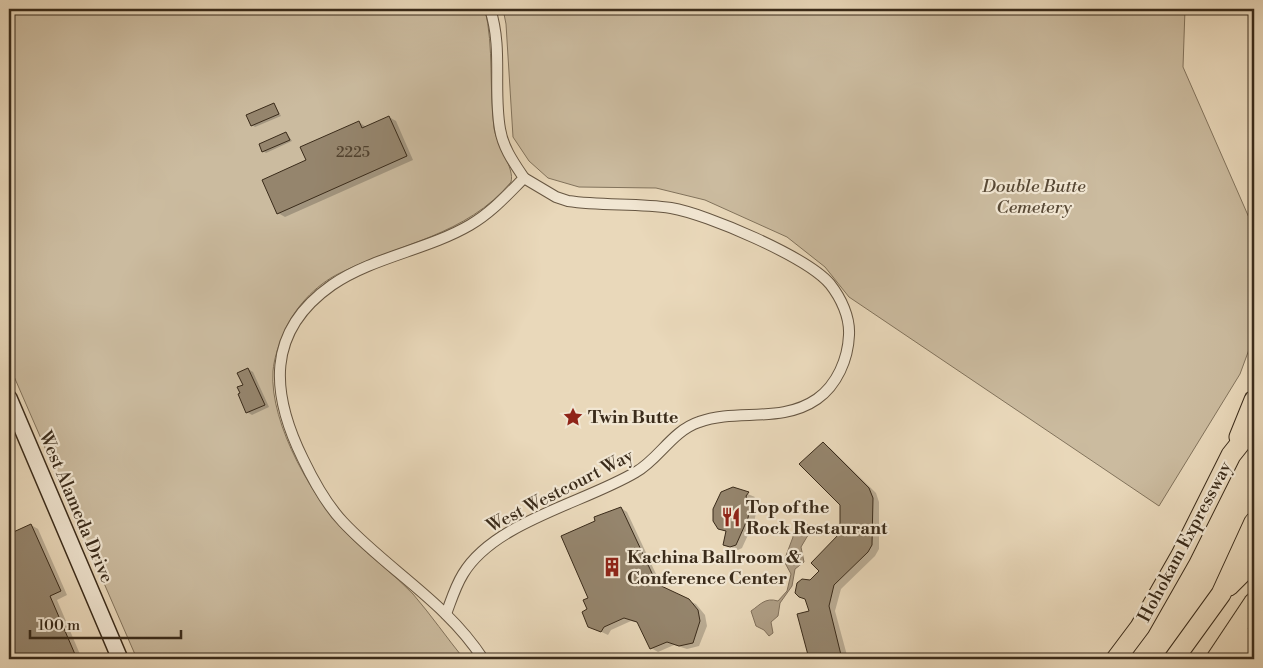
<svg xmlns="http://www.w3.org/2000/svg" width="1263" height="668" viewBox="0 0 1263 668" font-family="'Libre Bodoni',serif">
  <style>
    .green { fill: #cbbb9f; stroke: #82735c }
    .water { fill: #ae9d84; stroke: #806f5a }
    .shadow { fill: #0003 }
    .building { fill: #95856d; stroke: #3a2b1a }
    .lines { fill: none; stroke-linecap: round; stroke-linejoin: round }
    .street-casing { stroke: #665642; stroke-width: 12 }
    .secondary-casing { stroke: #3a2b1a; stroke-width: 18 }
    .highway-casing { stroke: #3a2b1a; stroke-width: 21 }
    .street { stroke: #f1e6d2; stroke-width: 10 }
    .secondary { stroke: #f1e6d2; stroke-width: 15 }
    .highway { stroke: #e9d8ba; stroke-width: 19 }
    .labels { text-anchor: middle; dominant-baseline: central; stroke-width: 4.5; stroke-linejoin: round; paint-order: stroke }
    .number-label { font-size: 15px; fill: #51422f }
    .park-label { font-size: 18px; font-style: italic; fill: #574835; stroke: #f1e6d2 }
    .poi-label { font-size: 18px; font-weight: bold; fill: #3a2b1a; stroke: #f1e6d2; text-anchor: start }
    .street-label { font-size: 18px; fill: #3a2b1a; stroke: #f1e6d2 }
  </style>
  <rect width="100%" height="100%" fill="#e9d8ba"/>
  <filter id="stains"><feTurbulence type="fractalNoise" baseFrequency=".004" numOctaves="4"/><feColorMatrix values="0 0 0 0 .2 0 0 0 0 .09 0 0 0 0 .02 0 0 0 .5 -.17"/></filter>
  <radialGradient id="worn" r=".72"><stop offset=".6" stop-color="#630" stop-opacity="0"/><stop offset="1" stop-color="#630" stop-opacity=".3"/></radialGradient>
  <g class="green">
    <path d="M9,9H485C494,48 489,88 494,128C496,144 515,168 511,182C466,236 400,243 340,273C315,285 293,309 283,335C278,347 274,359 273,371C269,424 315,503 351,538C371,558 394,574 413,594C431,615 447,638 464,659H137L9,365Z"/>
    <path d="M503,9H1185L1183,67L1254,229V336L1240,374L1159,506L849,297L825,267L787,237L705,200L656,188L579,187L548,178L529,161L513,137L506,24Z"/>
  </g>
  <path class="water" d="M800,523L807,524L811,530L801,547L804,562L795,569L792,586L780,603L778,616L771,622L773,633L769,636L764,630L756,626L751,611C760,605 765,597 778,601L787,591L791,574L784,561L793,537L794,526Z"/>
  <g class="shadow">
    <path d="M274,104L281,116L255,127L252,125Z"/>
    <path d="M389,117L396,121L413,160L285,217L278,213L308,161L359,122L366,127Z"/>
    <path d="M286,133L292,141L266,153L263,151Z"/>
    <path d="M248,369L253,372L269,407L252,415L247,412L244,385Z"/>
    <path d="M823,444L830,448L876,493L879,502V549L875,556L841,589L835,611L848,659H807L809,655L811,581L821,571L841,534L842,505Z"/>
    <path d="M733,488L755,497L752,501L757,509L754,522L742,548L738,550L724,545L727,532L719,528Z"/>
    <path d="M621,508L627,512L663,589L696,604L705,615L707,626L699,646L687,649L674,645L658,652L651,648L639,623L631,621L611,630L608,635L589,626L596,522Z"/>
    <path d="M31,525L38,529L67,595L57,600L82,659H17L9,639V535Z"/>
  </g>
  <g class="building">
    <path d="M274,103L279,114L251,126L246,115Z"/>
    <path d="M389,116L407,156L277,214L262,180L306,160L300,147L359,121L362,128Z"/>
    <path d="M286,132L290,140L262,152L259,144Z"/>
    <path d="M248,368L265,405L246,413L238,394L240,393L237,387L243,385L237,373Z"/>
    <path d="M823,442L869,488L873,498L872,545L868,552L834,585L829,606L842,659H805L808,655L797,614L809,611L805,599L799,597L795,593L797,583L802,579L810,580L819,571L811,563L840,533V505L799,464Z"/>
    <path d="M733,487L749,492L746,496L750,507L748,518L736,545L730,547L723,545L726,531L718,529L713,521V509L721,492Z"/>
    <path d="M621,507L657,584L689,599L698,610L700,621L693,643L679,646L667,642L650,649L637,622L624,618L604,627L601,632L588,627L582,612L587,609L583,600L588,598L561,536L595,521L594,517Z"/>
    <path d="M31,524L61,591L50,596L77,659H16L9,642V534Z"/>
  </g>
  <g class="lines">
    <defs>
      <g id="street">
        <path d="M446,614C451,601 455,587 463,574C494,522 584,503 636,472C659,459 672,431 699,422C737,408 781,424 817,399C837,385 848,359 849,335C850,317 841,298 830,284C807,257 707,214 671,208C637,203 602,206 568,201L556,197L524,178"/>
        <path d="M483,659C447,603 388,570 343,522C326,504 314,482 303,459C271,394 265,332 332,285C373,257 427,250 470,225C491,213 507,195 524,178C514,163 503,148 500,129C493,89 503,48 490,9"/>
      </g>
      <path id="secondary" d="M9,398L120,659"/>
      <g id="highway">
        <path d="M1239,437L1254,400"/>
        <path d="M1229,586L1254,561"/>
        <path d="M1116,659L1140,627L1181,555L1231,455L1254,426"/>
        <path d="M1174,659L1221,594L1254,522"/>
        <path d="M1216,659L1254,602"/>
        <path d="M1237,659L1254,635"/>
      </g>
    </defs>
    <use href="#street" class="street-casing"/>
    <use href="#secondary" class="secondary-casing"/>
    <use href="#highway" class="highway-casing"/>
    <use href="#street" class="street"/>
    <use href="#secondary" class="secondary"/>
    <use href="#highway" class="highway"/>
  </g>
  <defs>
    <symbol id="sight-bare" viewBox="-9 -9 18 18"><path d="M0-6L1.8-2.2L6-1.7L2.9 1.2L3.7 5.4L0 3.3L-3.7 5.4L-2.9 1.2L-6-1.7L-1.8-2.2Z" fill="#8f2418" stroke="#f1e6d2" stroke-width="2.5" paint-order="stroke"/></symbol>
    <symbol id="restaurant-bare" viewBox="-9 -9 18 18"><path d="M-5-6h1v4h1v-4h1v4h1v-4h1v5L-1.5 .5V6h-2V.5L-5-1ZM5-6V6H3V1.5H1.5Q1.5-4 5-6Z" fill="#8f2418" stroke="#f1e6d2" stroke-width="2.5" paint-order="stroke"/></symbol>
    <symbol id="building-bare" viewBox="-9 -9 18 18"><path d="M-4-6H4V6H1V3H-1V6H-4ZM-2.5-4.3h1.7v1.8h-1.7ZM.8-4.3h1.7v1.8H.8ZM-2.5-1h1.7V.8h-1.7ZM.8-1h1.7V.8H.8Z" fill="#8f2418" stroke="#f1e6d2" stroke-width="2.5" paint-order="stroke"/></symbol>
  </defs>
  <g fill-rule="evenodd">
    <use href="#sight-bare" x="559" y="403" width="28" height="28"/>
    <use href="#restaurant-bare" x="717" y="503" width="28" height="28"/>
    <use href="#building-bare" x="598" y="553" width="28" height="28"/>
  </g>
  <g class="labels">
    <g class="number-label">
      <text x="353" y="152">2225</text>
    </g>
    <g class="park-label">
      <text x="1034" y="186">Double Butte<tspan x="1034" dy="21">Cemetery</tspan></text>
    </g>
    <g class="poi-label">
      <text x="588" y="417">Twin Butte</text>
      <text x="746" y="507">Top of the<tspan x="746" dy="21">Rock Restaurant</tspan></text>
      <text x="627" y="557">Kachina Ballroom &amp;<tspan x="627" dy="21">Conference Center</tspan></text>
    </g>
    <g class="street-label">
      <text transform="translate(560 491) rotate(-27)">West Westcourt Way</text>
      <text transform="translate(76 507) rotate(67)">West Alameda Drive</text>
      <text transform="translate(1185 542) rotate(-62)">Hohokam Expressway</text>
    </g>
  </g>
  <rect width="1263" height="668" fill="none" stroke="#e9d8ba" stroke-width="30"/>
  <rect x="10" y="10" width="1243" height="648" fill="none" stroke="#3a2b1a" stroke-width="2.5"/>
  <rect x="15" y="15" width="1233" height="638" fill="none" stroke="#3a2b1a"/>
  <path d="M30 630v8h151v-8" fill="none" stroke="#3a2b1a" stroke-width="2.5"/>
  <text x="38" y="630" font-size="15" fill="#3a2b1a" stroke="#f1e6d2" stroke-width="4" paint-order="stroke">100 m</text>
  <rect width="100%" height="100%" filter="url(#stains)"/>
  <rect width="100%" height="100%" fill="url(#worn)"/>
</svg>
